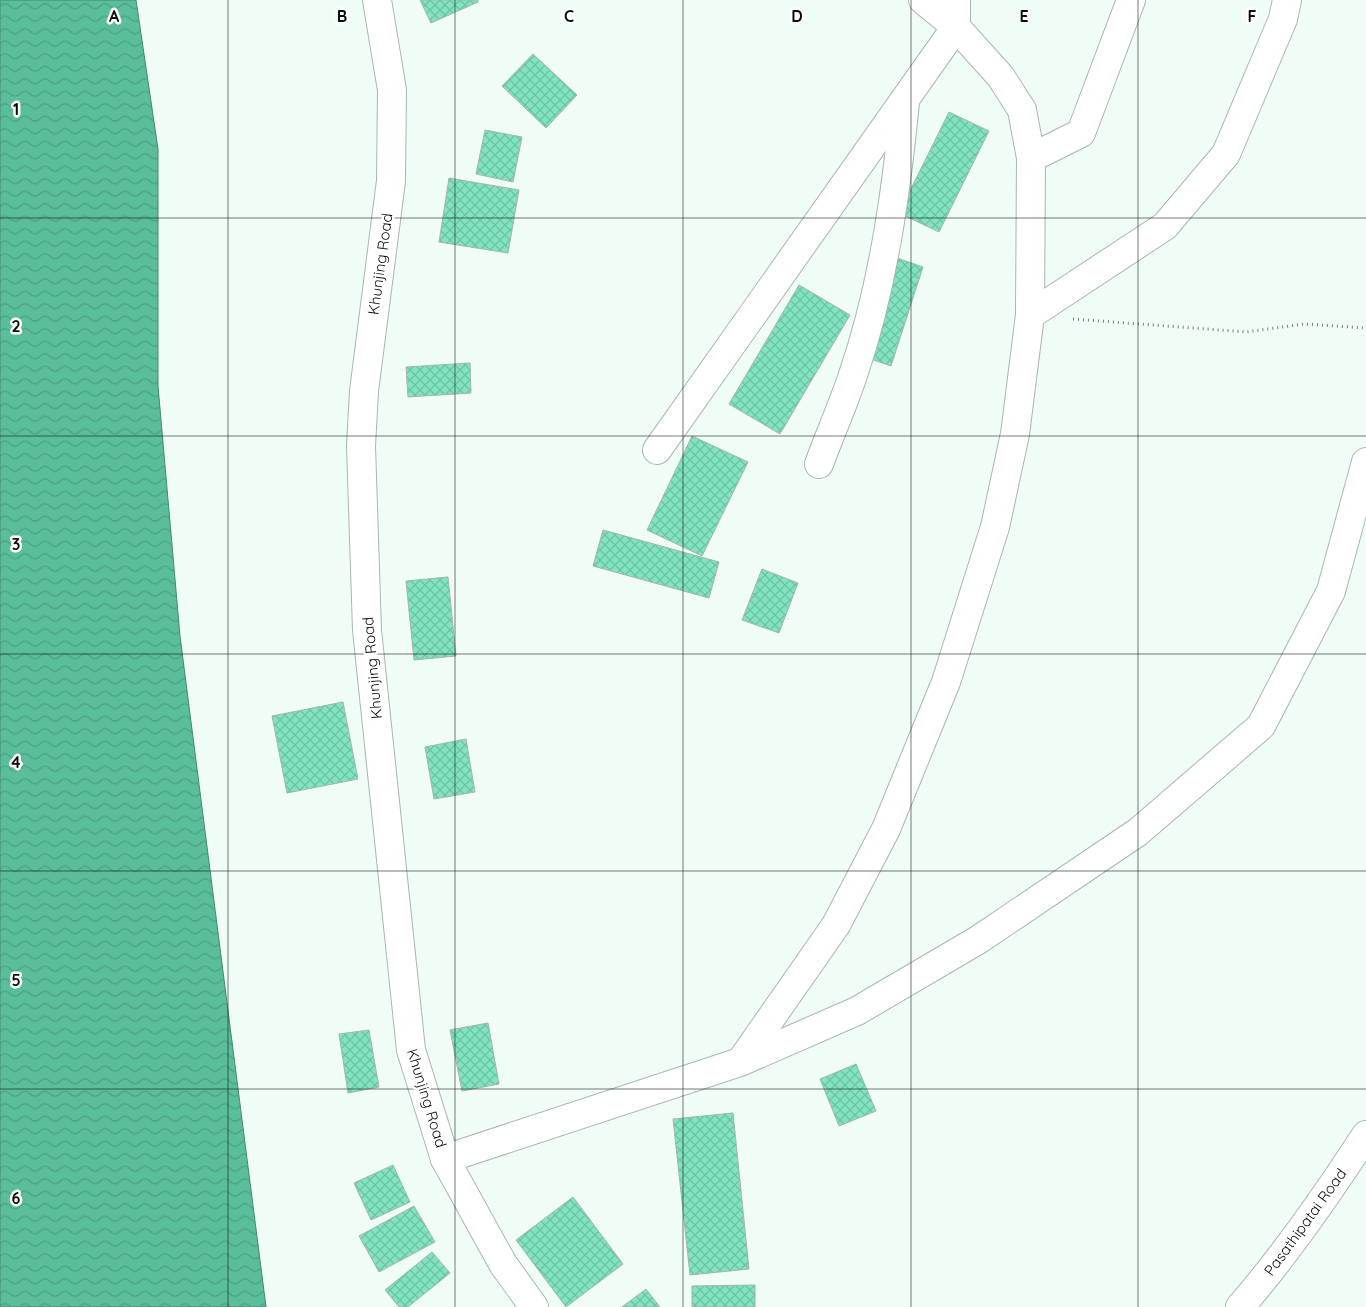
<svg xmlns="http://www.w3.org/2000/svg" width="1366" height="1307" viewBox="0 0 1366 1307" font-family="Quicksand,sans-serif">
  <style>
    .water { fill: url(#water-waves); stroke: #42896f }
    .building { fill: url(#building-cross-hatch); stroke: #a6b3ad }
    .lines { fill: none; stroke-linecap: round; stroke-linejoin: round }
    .minor-casing { stroke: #a9b6b0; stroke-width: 30 }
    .major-casing { stroke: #a9b6b0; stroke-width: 30 }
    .path { stroke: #767e7a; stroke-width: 3; stroke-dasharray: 1 4; stroke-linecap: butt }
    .minor { stroke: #fff; stroke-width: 28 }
    .major { stroke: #fff; stroke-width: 28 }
    .grid { fill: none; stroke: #0a0e0c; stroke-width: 1; stroke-opacity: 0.55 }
    .labels { text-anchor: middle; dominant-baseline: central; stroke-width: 5; stroke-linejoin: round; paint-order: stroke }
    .street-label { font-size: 15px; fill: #0a0e0c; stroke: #fff }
    .grid-label { font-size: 16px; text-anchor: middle; font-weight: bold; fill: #0a0e0c; stroke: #fff; stroke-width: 5; stroke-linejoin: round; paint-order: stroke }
  </style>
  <defs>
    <pattern id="water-waves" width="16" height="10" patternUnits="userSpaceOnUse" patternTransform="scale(1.25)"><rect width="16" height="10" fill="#5abe9a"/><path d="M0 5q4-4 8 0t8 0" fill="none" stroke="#4da284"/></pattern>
    <pattern id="building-cross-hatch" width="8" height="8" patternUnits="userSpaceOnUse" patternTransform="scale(1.25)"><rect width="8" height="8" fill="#81e4c0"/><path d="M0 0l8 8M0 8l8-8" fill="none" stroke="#6ec2a4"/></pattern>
  </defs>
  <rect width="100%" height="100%" fill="#f0fdf7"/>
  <path class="water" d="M0,0H136L158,149V386L180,636L266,1307H0Z"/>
  <g class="building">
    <path d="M420,0H478V2L431,23Z"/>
    <path d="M533,54L577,95L546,128L502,86Z"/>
    <path d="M949,112L989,131L939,232L899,213Z"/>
    <path d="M485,130L522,137L513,182L476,174Z"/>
    <path d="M449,178L519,190L508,253L439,242Z"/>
    <path d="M897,258L923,267L891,366L865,357Z"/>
    <path d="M799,285L850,315L780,434L729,404Z"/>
    <path d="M470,363L471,393L408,397L406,367Z"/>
    <path d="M692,436L748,462L702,556L647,530Z"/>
    <path d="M603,530L719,562L709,598L593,566Z"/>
    <path d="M762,569L798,583L779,633L742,620Z"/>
    <path d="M448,577L456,656L414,660L406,581Z"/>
    <path d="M343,702L358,779L287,793L272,716Z"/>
    <path d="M466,739L475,792L434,799L425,747Z"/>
    <path d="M488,1023L499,1084L462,1091L450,1030Z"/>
    <path d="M369,1030L379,1087L348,1093L339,1034Z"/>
    <path d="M856,1064L876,1111L839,1126L820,1079Z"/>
    <path d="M733,1113L749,1269L690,1275L673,1119Z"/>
    <path d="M393,1165L410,1202L371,1220L354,1183Z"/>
    <path d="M573,1197L623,1264L566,1307L516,1240Z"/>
    <path d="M414,1206L435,1242L379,1272L359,1236Z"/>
    <path d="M432,1252L450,1273L408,1307H399L385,1290Z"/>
    <path d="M755,1285V1307H692V1286Z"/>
    <path d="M646,1289L660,1307H622Z"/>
  </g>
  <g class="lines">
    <defs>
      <g id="minor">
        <path d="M1031,158L1081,133L1131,0"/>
        <path d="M1030,315L1165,226L1226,154L1283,19L1287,0"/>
        <path d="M657,450L956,27V0"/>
        <path d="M819,464C830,434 843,405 853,375C883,287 896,194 905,102"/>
        <path d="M741,1061L836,925L886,829L946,682L995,527L1015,434L1030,315L1031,158L1022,110L1001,77L956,27L923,0"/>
        <path d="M445,1159L740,1062L857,1011L978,940L1138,832L1261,726L1331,591L1366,462"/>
        <path d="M1240,1307C1287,1253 1327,1195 1366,1135"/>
      </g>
      <path id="major" d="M377,0L392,90L391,181L364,391L361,446L367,630L411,1050L445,1159L503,1264L534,1307"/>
    </defs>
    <use href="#minor" class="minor-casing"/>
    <use href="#major" class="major-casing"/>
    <path class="path" d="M1073,319L1246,332L1304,324L1366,328"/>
    <use href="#minor" class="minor"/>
    <use href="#major" class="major"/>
  </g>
  <path class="grid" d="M228,0V1307M455,0V1307M683,0V1307M911,0V1307M1138,0V1307M0,218H1366M0,436H1366M0,654H1366M0,871H1366M0,1089H1366"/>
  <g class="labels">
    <g class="street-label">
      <text transform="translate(380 264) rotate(-82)">Khunjing Road</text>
      <text transform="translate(372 668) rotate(-95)">Khunjing Road</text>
      <text transform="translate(427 1098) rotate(73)">Khunjing Road</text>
      <text transform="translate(1305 1222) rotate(-54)">Pasathipatai Road</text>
    </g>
  </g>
  <g class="grid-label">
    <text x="114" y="22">A</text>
    <text x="342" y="22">B</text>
    <text x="569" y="22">C</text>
    <text x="797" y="22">D</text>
    <text x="1024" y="22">E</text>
    <text x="1252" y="22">F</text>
    <text x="16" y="115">1</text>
    <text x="16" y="332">2</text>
    <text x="16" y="550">3</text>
    <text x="16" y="768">4</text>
    <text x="16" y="986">5</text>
    <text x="16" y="1204">6</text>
  </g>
</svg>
